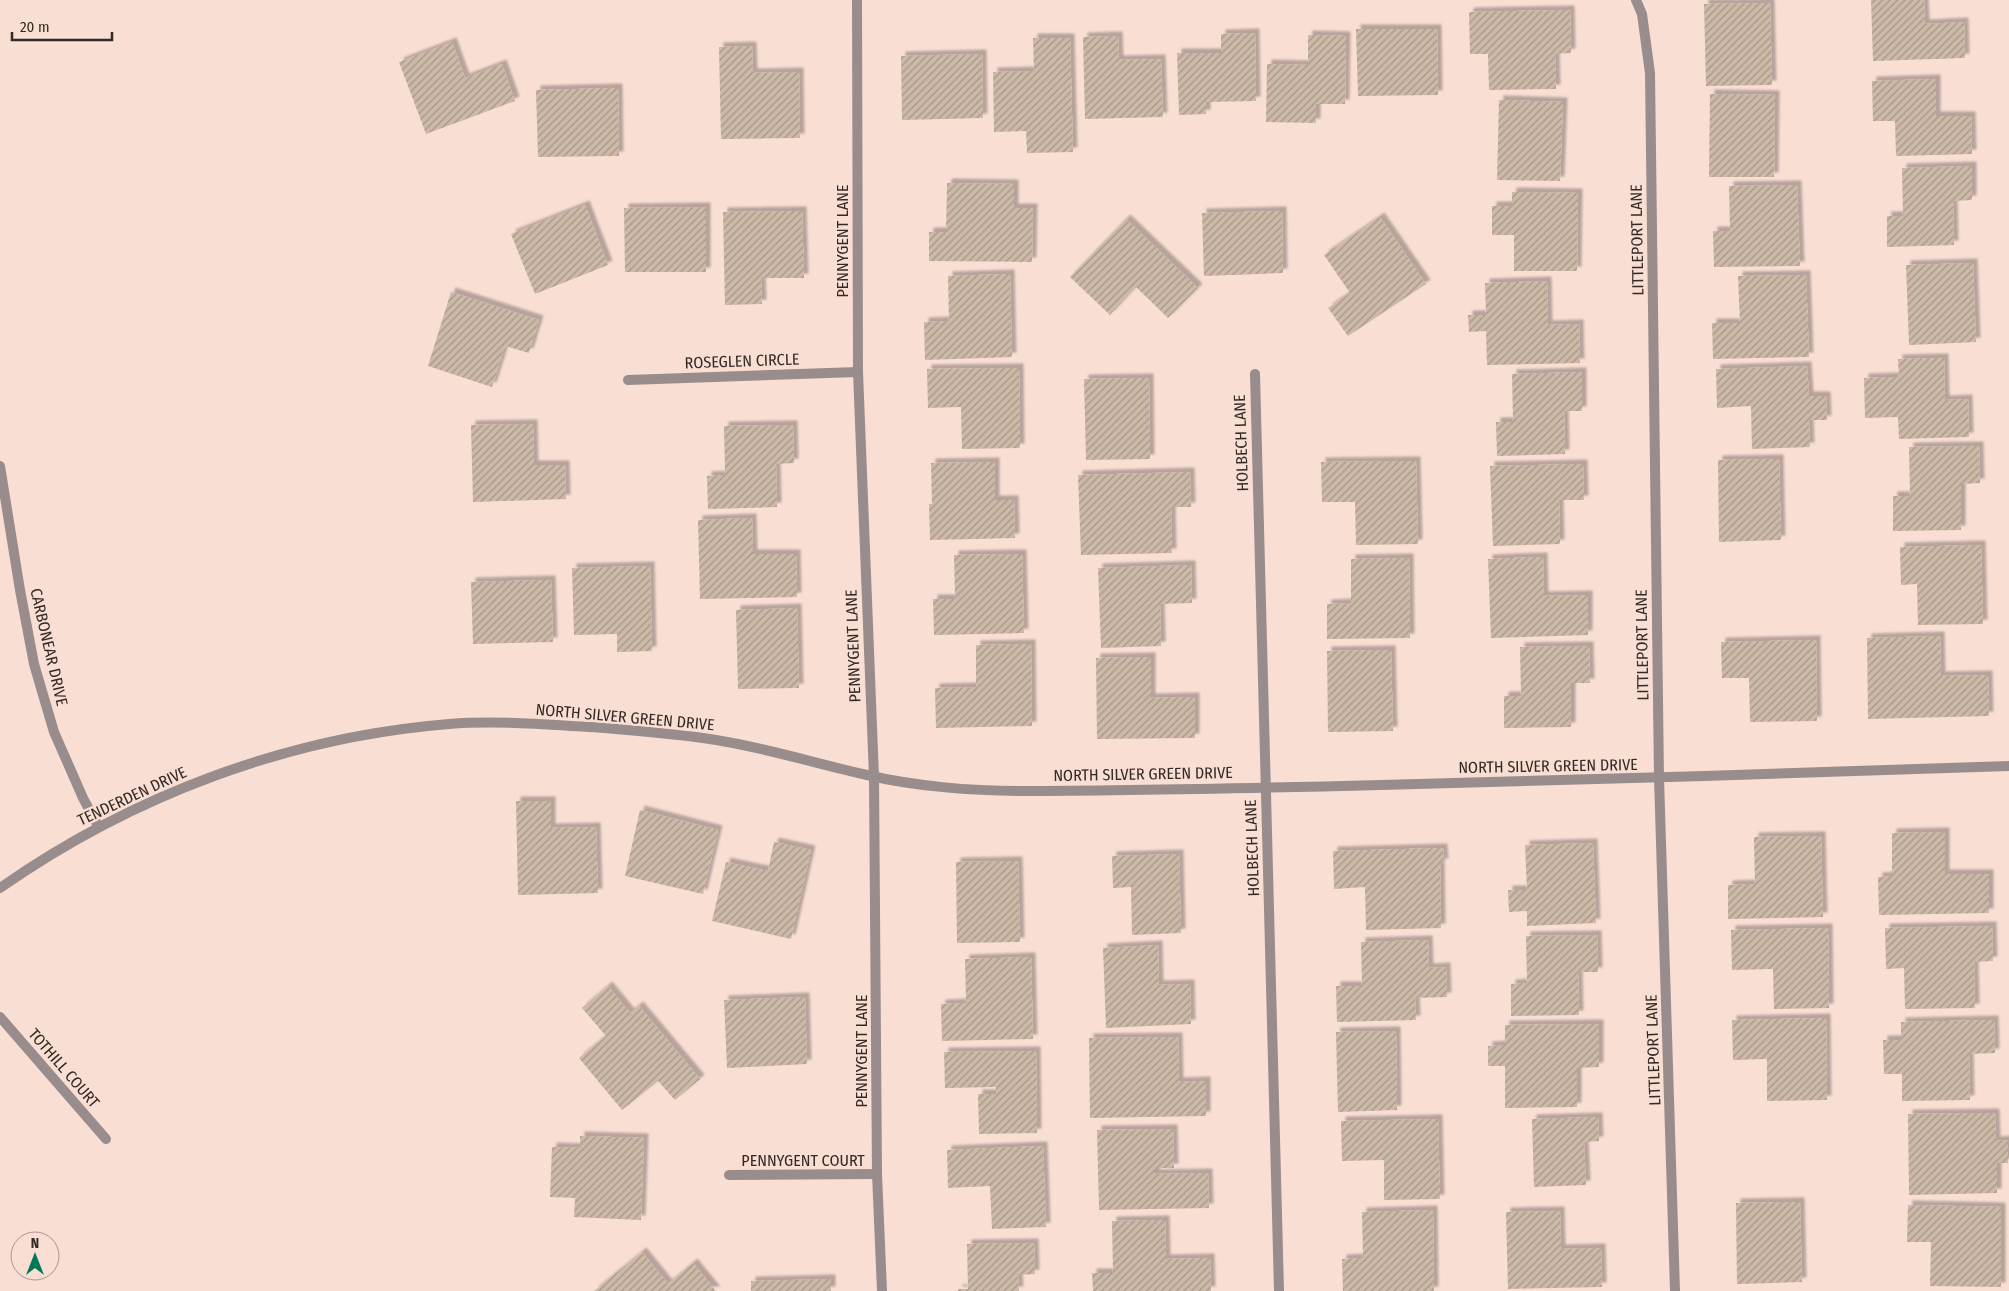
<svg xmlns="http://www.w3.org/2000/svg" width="2009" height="1291" viewBox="0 0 2009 1291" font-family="'Fira Sans Condensed',sans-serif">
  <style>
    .building { fill: url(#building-hatch); filter: url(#shadow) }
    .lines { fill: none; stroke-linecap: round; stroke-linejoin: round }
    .street { stroke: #998c8c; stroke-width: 10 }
    .labels { text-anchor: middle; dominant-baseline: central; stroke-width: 4.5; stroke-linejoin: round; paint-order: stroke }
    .street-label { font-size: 16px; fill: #332925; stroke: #f9ded4 }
  </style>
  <defs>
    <pattern id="building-hatch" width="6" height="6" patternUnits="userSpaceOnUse" patternTransform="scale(1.25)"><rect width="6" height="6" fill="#ccb9a7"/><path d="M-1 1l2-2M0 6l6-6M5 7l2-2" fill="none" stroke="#a69688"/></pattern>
    <filter id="shadow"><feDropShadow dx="4.5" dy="-4.5" stdDeviation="1" flood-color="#0004"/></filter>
  </defs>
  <rect width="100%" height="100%" fill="#f9ded4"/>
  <g class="building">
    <path d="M1871,0H1924L1925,24L1964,22L1965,58L1873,61Z"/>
    <path d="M1770,3L1772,85L1706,86L1704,4Z"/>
    <path d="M1570,10L1571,53L1555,54L1556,89L1489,90L1488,54H1470L1469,12Z"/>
    <path d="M1356,29H1437L1438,95L1358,96Z"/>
    <path d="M1255,33L1256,101L1206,102V114L1179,115L1177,53H1221V34Z"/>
    <path d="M1308,35L1346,36L1345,104H1316V123L1266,122L1267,64L1308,65Z"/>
    <path d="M1118,36L1119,60L1161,59L1163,117L1085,119L1083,37Z"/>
    <path d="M1033,38H1070L1073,152L1027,153L1026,131L994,132L993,72L1034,71Z"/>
    <path d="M452,42L465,78L502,64L515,101L426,134L399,62Z"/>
    <path d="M752,46L753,73L799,72L800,138L721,139L719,47Z"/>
    <path d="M982,54L983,118L902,120L901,56Z"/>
    <path d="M1936,79V116H1971L1972,154L1896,156L1895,121H1873L1872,81Z"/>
    <path d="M618,88L619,156L538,157L536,90Z"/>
    <path d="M1710,94L1775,95L1774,177H1709Z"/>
    <path d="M1499,100L1563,102L1560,181L1497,180Z"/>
    <path d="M1972,166V200L1953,201L1954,245L1887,247V216H1903L1902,168Z"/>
    <path d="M947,183L1014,184V208H1033L1032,262L929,261V232H946Z"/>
    <path d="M1797,185L1800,266L1714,267L1713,231H1730L1729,186Z"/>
    <path d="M1512,192L1578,193L1577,271H1514V235H1492V206H1512Z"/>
    <path d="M585,205L608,265L535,294L511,234Z"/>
    <path d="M706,207V272H625L624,208Z"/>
    <path d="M802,211L804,278H761L762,304L725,305L723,212Z"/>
    <path d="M1282,211L1283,273L1204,276L1202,213Z"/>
    <path d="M1380,217L1426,284L1348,336L1328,308L1350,293L1324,255Z"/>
    <path d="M1126,219L1198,288L1168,318L1136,287L1110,315L1070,277Z"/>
    <path d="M1973,263L1976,342L1909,345L1906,265Z"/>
    <path d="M1010,274L1012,357L925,360L924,322L949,321L948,276Z"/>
    <path d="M1806,275L1809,357L1713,359L1712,323H1740L1738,276Z"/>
    <path d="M1547,281L1548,325L1579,324L1580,363L1487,365L1486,331L1469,332L1468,315H1486L1485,283Z"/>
    <path d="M451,292L539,320L529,353L505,346L492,387L428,366Z"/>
    <path d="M1944,358L1945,400L1968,399L1969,437L1899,439L1898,417L1865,418L1864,378L1899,377L1898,359Z"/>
    <path d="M1807,366L1809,396H1826L1827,420H1809L1810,447L1752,449L1751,406L1717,408L1716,369Z"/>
    <path d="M1019,368L1020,448L962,449L961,407L928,408L927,369Z"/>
    <path d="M1582,372V411H1564L1565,454L1497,456L1496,422H1513L1512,374Z"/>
    <path d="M1149,378L1150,459L1086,460L1084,379Z"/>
    <path d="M533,424L534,465H565L566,499L473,502L471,425Z"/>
    <path d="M793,425L794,463L776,464L777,507L708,509L707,476L725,475L724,426Z"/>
    <path d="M1979,446L1980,483L1961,484V530L1893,531V496H1910L1909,447Z"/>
    <path d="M1779,459L1781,540L1719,542L1718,460Z"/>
    <path d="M1416,461L1418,544L1356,545L1355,502H1322L1321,462Z"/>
    <path d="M995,462V500H1014L1015,538L930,540L929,504H932L931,463Z"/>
    <path d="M1583,464L1584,500H1559L1560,544L1493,546L1490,466Z"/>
    <path d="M1190,472L1191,507H1171L1172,553L1081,555L1078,475Z"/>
    <path d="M752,518L753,554H796L797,597L700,599L698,520Z"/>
    <path d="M1981,545L1983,624L1918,625L1917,584L1901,585L1900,547Z"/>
    <path d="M1022,554L1024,633L934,635L933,599H955L954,555Z"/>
    <path d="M1543,557L1544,596L1588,595V635L1491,638L1488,559Z"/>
    <path d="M1409,558L1410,638L1327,639V604L1351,603V559Z"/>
    <path d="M1191,565L1192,603L1160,604L1161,646L1101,648L1098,568Z"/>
    <path d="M650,566L652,651L617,652V634L574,635L572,568Z"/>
    <path d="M551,580L553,642L473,644L471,582Z"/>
    <path d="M797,608L799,688L738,689L736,610Z"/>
    <path d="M1940,636L1941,676L1988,675L1989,716L1868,719L1867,638Z"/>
    <path d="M1816,640L1817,721L1750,722L1749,678H1722L1721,642Z"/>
    <path d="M1031,644L1032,726L936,728L935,688L976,687V645Z"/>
    <path d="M1589,646L1590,683H1571V727L1504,728V696H1521L1520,647Z"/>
    <path d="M1391,650L1393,731L1328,732L1327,651Z"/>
    <path d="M1151,657V698L1195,697V738L1097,739L1096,658Z"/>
    <path d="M516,801H551V828L596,827L598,893L518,895Z"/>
    <path d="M640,810L718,830L703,894L625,876Z"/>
    <path d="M1945,832V874H1989V913L1879,915L1878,877L1892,876V833Z"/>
    <path d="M1821,836L1823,917L1728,919V885L1755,884L1754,837Z"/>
    <path d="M774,842L811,850L791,939L712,921L726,862L768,871Z"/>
    <path d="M1593,843L1596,923L1527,926V911L1509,912L1508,890H1527L1525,845Z"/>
    <path d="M1443,848L1444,863H1440L1441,928L1366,930L1365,887L1334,889L1333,851Z"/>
    <path d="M1179,854L1181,933L1132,935L1131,887L1113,888L1112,856Z"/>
    <path d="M1018,861L1020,942L957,943L956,862Z"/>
    <path d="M1992,926L1993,961L1974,962L1975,1008L1905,1009L1904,968L1886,969L1885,928Z"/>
    <path d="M1828,928L1829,1008L1774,1009L1773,969L1732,970L1731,930Z"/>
    <path d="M1597,935L1598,972H1578L1579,1015L1511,1016V984L1527,983L1526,936Z"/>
    <path d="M1428,940L1429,968L1446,967L1447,997L1415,998L1416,1020L1337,1022L1336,986H1362L1361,942Z"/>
    <path d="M1158,945L1159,985L1190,984L1191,1024L1106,1028L1103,948Z"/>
    <path d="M1031,957L1033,1039L942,1041L941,1004L966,1003L965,959Z"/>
    <path d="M608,986L630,1013L639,1006L700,1079L675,1100L658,1081L622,1110L579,1058L606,1036L582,1008Z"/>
    <path d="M805,997L807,1064L727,1068L724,1000Z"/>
    <path d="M1826,1018L1827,1100L1767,1101V1059L1733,1060L1732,1020Z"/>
    <path d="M1994,1020L1995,1053L1969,1054L1970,1100L1902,1101V1074H1884L1883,1040H1901V1022Z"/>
    <path d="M1599,1024V1067L1577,1068V1107L1505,1108V1066H1488V1046L1505,1045V1025Z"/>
    <path d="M1396,1031L1397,1110L1338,1112L1336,1032Z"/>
    <path d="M1178,1037L1179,1082L1206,1081V1116L1090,1118L1089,1038Z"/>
    <path d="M1036,1051L1037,1133L979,1134L978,1094H996V1087L945,1088L944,1052Z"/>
    <path d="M1995,1113L1996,1141L2008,1140V1163H1997V1193L1909,1195L1908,1114Z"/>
    <path d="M1598,1117L1599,1141L1584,1142L1586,1185L1534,1187L1532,1119Z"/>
    <path d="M1438,1119L1440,1199L1384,1200V1160L1342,1161L1341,1121Z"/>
    <path d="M1173,1129L1174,1168H1155V1174L1208,1173L1209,1208L1099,1210L1097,1130Z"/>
    <path d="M580,1136L644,1138L641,1220L574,1217L575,1198L550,1197L552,1147L580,1148Z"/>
    <path d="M1043,1146L1046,1227L992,1229L990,1186L948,1188L947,1150Z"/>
    <path d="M1800,1202L1802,1282L1737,1284L1736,1203Z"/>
    <path d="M1908,1205L2001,1207V1287L1930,1286L1931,1242H1907Z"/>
    <path d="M1433,1210L1434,1291H1343L1342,1259L1363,1258L1362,1212Z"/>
    <path d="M1560,1211L1561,1249L1601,1248L1602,1287L1508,1289L1506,1212Z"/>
    <path d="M1165,1220L1166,1259L1210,1258L1211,1291H1093L1092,1273H1113L1112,1221Z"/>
    <path d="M1034,1243L1035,1274L1018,1275L1019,1291H958V1289H968L967,1244Z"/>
    <path d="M642,1252L668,1284L693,1263L716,1291H594Z"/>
    <path d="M831,1279V1291H751V1281Z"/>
  </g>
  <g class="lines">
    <g class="street">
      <path d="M857,0L858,372L874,777L877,1174L882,1291"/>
      <path d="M1636,0L1642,14L1650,73L1659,778L1675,1291"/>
      <path d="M1255,374L1279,1291"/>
      <path d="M628,380L858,372"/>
      <path d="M0,466L20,590L34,664L54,732L83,798L98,826"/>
      <path d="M0,888C133,795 288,737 449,724C498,720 555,725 604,728C641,731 679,734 716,740C767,748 817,764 867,775C913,786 972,791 1020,791C1140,791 1261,788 1381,785C1590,780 1800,773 2009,766"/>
      <path d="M0,1017L106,1139"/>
      <path d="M729,1175L877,1174"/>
    </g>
  </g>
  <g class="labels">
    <g class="street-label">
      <text transform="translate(1637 240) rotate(-91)">LITTLEPORT LANE</text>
      <text transform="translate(842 241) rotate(-90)">PENNYGENT LANE</text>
      <text transform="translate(742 361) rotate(-2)">ROSEGLEN CIRCLE</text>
      <text transform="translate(1241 443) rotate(-92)">HOLBECH LANE</text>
      <text transform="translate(1642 645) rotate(-91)">LITTLEPORT LANE</text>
      <text transform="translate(853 646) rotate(-92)">PENNYGENT LANE</text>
      <text transform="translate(49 647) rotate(77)">CARBONEAR DRIVE</text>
      <text transform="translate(625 717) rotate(5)">NORTH SILVER GREEN DRIVE</text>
      <text transform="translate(1548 766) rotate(-1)">NORTH SILVER GREEN DRIVE</text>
      <text transform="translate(1143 774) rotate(-1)">NORTH SILVER GREEN DRIVE</text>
      <text transform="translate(132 796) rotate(-25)">TENDERDEN DRIVE</text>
      <text transform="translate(1252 848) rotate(-92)">HOLBECH LANE</text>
      <text transform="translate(1653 1050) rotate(-92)">LITTLEPORT LANE</text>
      <text transform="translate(861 1051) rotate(-90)">PENNYGENT LANE</text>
      <text transform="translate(64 1068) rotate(49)">TOTHILL COURT</text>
      <text x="803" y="1160">PENNYGENT COURT</text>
    </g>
  </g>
  <g transform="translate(35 1256)"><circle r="24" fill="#f9ded4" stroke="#aa968e"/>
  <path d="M0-4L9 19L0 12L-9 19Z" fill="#017956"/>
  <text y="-8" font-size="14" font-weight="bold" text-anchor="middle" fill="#332925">N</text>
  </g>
  <path d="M12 32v8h100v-8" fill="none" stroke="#332925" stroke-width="2.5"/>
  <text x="20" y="32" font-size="15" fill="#332925" stroke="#f9ded4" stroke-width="4" paint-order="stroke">20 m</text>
</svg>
